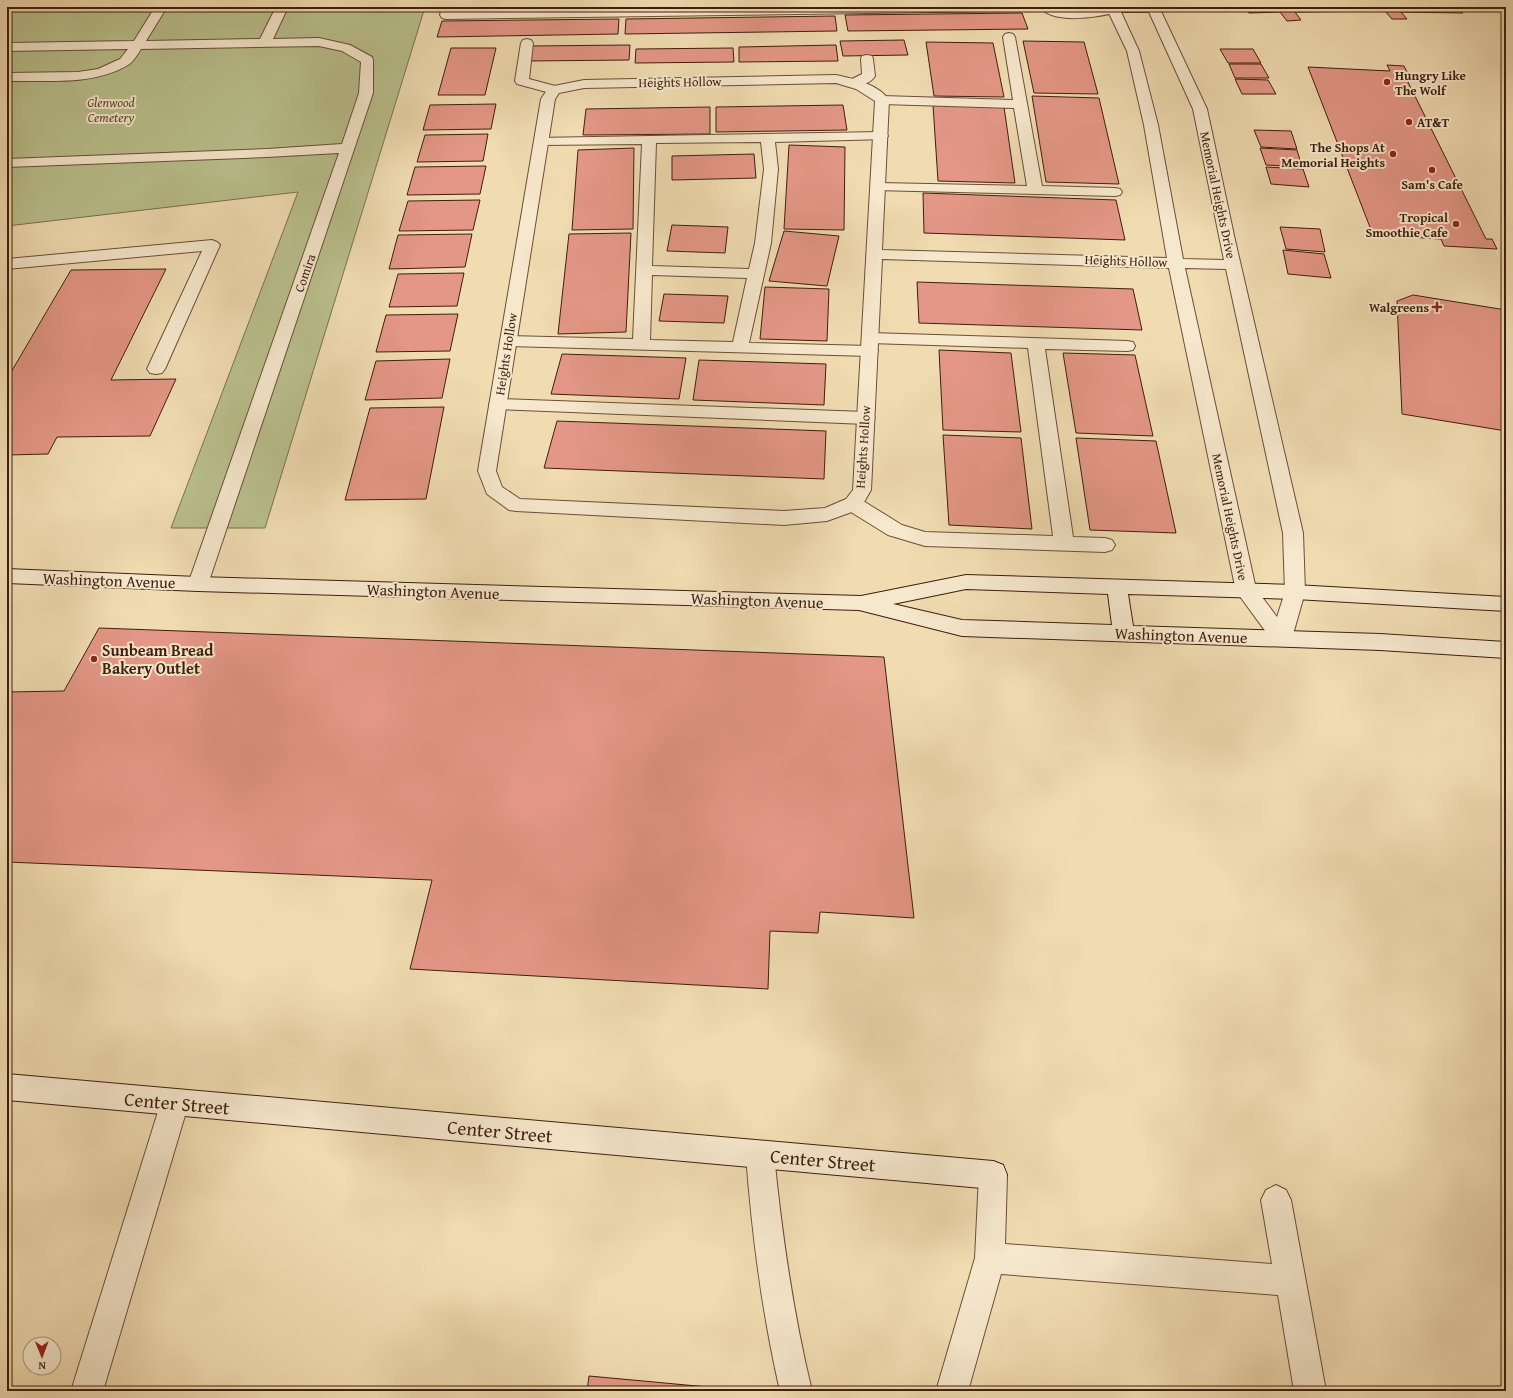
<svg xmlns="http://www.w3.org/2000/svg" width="1513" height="1398" viewBox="0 0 1513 1398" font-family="'Gentium Book Plus',serif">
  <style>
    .green { fill: #b9c08d; stroke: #7c6f4e }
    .building { fill: #e49787; stroke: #3e1e0f }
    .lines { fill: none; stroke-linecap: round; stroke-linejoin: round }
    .lane-casing { stroke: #6b4e38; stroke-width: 2 }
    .street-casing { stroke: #6b4e38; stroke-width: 2 }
    .secondary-casing { stroke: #3e1e0f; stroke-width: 2 }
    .lane { fill: #f6e8cd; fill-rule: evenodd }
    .street { fill: #f6e8cd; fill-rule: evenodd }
    .secondary { fill: #f6e8cd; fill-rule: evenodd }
    .poi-dot { fill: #8f2418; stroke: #f6e8cd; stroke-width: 1.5 }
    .labels { text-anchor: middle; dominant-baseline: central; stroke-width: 4; stroke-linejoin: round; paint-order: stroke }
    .far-poi-label { font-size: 13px; font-weight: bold; fill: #3e1e0f; stroke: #f6e8cd; text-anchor: end }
    .far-street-label { font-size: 13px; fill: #3e1e0f; stroke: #f6e8cd }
    .far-park-label { font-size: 13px; font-style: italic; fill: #5d462e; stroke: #f6e8cd }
    .street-label { font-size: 16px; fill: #3e1e0f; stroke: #f6e8cd }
    .poi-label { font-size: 16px; font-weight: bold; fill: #3e1e0f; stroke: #f6e8cd; text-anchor: start }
    .near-street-label { font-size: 19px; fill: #3e1e0f; stroke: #f6e8cd }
  </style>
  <rect width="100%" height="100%" fill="#f1dcb2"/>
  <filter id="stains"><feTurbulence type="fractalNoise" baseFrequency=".005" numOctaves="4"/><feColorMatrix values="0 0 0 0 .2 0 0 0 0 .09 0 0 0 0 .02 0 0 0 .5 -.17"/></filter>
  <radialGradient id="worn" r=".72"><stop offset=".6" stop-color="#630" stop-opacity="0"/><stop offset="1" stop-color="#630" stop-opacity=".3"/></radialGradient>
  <path class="green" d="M7,7H425L265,528H171L298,192L7,226Z"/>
  <g class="building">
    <path d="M1245,7H1457L1463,13L1401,12L1407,19H1392L1385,11L1295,12L1301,20L1287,21L1280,12L1249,13Z"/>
    <path d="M1022,13L1028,29L848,31L845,15Z"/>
    <path d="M835,16L837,31L625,34L626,19Z"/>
    <path d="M619,19L618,34L437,37L442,21Z"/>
    <path d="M904,40L908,55L843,56L840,41Z"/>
    <path d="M1023,41L1084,42L1098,94L1034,93Z"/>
    <path d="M926,42L993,43L1004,97L934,96Z"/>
    <path d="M630,45L629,60L527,61L530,46Z"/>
    <path d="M836,45L838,61L739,62V47Z"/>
    <path d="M451,48H496L485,95H438Z"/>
    <path d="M733,48L734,62L635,63L636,49Z"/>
    <path d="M1220,49H1253L1261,63H1228Z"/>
    <path d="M1229,64H1261L1269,78H1235Z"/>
    <path d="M1387,65L1404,66L1408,74H1404L1486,239H1492L1497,249L1444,246L1441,239L1373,235L1308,67L1390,71Z"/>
    <path d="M1235,79L1268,80L1276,94H1242Z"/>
    <path d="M1032,96L1099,98L1119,184L1046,182Z"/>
    <path d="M496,104L491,129L423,130L430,105Z"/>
    <path d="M843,105L847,130L716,132V107Z"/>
    <path d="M933,105L1004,107L1015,183L938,181Z"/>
    <path d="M710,107V134L583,135L586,109Z"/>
    <path d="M1254,130L1291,131L1297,149L1261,147Z"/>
    <path d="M488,134L483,161L417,162L425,135Z"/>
    <path d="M789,145L845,147L844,230L784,229Z"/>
    <path d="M634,148L633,229L572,230L578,150Z"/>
    <path d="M1260,148L1297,150L1302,167L1266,165Z"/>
    <path d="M754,154L756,178L672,180V156Z"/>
    <path d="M486,166L480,194L407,195L415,167Z"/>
    <path d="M1266,167L1303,169L1309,187L1271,184Z"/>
    <path d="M923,193L1116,200L1125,240L924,233Z"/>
    <path d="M480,200L473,230L399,231L408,201Z"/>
    <path d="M672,225L728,227L725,253L667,251Z"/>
    <path d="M1280,227L1320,229L1325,252L1286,249Z"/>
    <path d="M784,231L839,236L827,286L769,281Z"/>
    <path d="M631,233L626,332L558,334L569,234Z"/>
    <path d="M472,234L465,267L389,269L398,235Z"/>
    <path d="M1283,250L1324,254L1331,278L1288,274Z"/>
    <path d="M166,269L111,380L176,379L150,436L57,437L48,454L7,455V379L71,270Z"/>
    <path d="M464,273L457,306L389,307L398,274Z"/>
    <path d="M917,282L1133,289L1142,330L919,323Z"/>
    <path d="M765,287L829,289L827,341L760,339Z"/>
    <path d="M664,294L728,296L724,323L659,321Z"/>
    <path d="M1413,295L1506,310V431L1402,414L1397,301Z"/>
    <path d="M458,314L450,351L376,352L386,315Z"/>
    <path d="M939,350L1011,353L1021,432L943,430Z"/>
    <path d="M1063,353L1135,355L1153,436L1076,433Z"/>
    <path d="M562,354L686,358L679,399L551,394Z"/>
    <path d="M450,359L442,398L365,400L376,361Z"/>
    <path d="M699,360L826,364L824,405L693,400Z"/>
    <path d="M444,407L426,499L345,500L370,408Z"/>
    <path d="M557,421L826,431L824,479L544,468Z"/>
    <path d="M943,435L1021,438L1032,529L949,525Z"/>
    <path d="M1076,438L1156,441L1176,533L1090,530Z"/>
    <path d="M99,628L884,657L914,918L820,912L818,933L770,931L768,989L410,969L432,880L7,862V692L64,691Z"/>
    <path d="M589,1376L751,1391H587Z"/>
  </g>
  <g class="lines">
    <defs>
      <g id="lane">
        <path d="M155,7H167L146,41L260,39L276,7H288L273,39L319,38L350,45L372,57L373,60V93L208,584L205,589L198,591L191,589L188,584L339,153L267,157L7,167V159L267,149L342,144L359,93L361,62L342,51L319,46L141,49C138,54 133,62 128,65C93,86 46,80 7,81V73L78,72L98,69L120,59L128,49L7,51V43L134,41Z"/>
        <path d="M442,7H454L453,11L753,7H1013L1011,10L1007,11L446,19L442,18L440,15Z"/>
        <path d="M1040,7H1055L1063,10L1079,11L1118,7L1119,9L1117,12C1099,17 1053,25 1040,7Z"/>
        <path d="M1009,33L1013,34L1015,37L1042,186L1115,188L1120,189L1122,192L1120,195L1115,196L874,190L872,187L874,184L879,183L1027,186L1014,108L882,104L877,103L875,100L877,97L882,96L1013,100L1003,37L1005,34Z"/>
        <path d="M527,39L531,40L533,43L529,79L559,87L561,90L559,93L554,94L517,84L515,81L521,43L523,40Z"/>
        <path d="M867,55L872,56L873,59L875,76C871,83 858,88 850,86L848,83L850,80L862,74L861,59L862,56Z"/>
        <path d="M881,132L886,133L888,136L886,139L775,142L778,169L771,243L749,343L870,346L876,347L878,351L876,355L870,356L508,346L502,345L500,341L502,337L508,336L633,339L642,144L541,145L536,144L534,141L536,138ZM761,142L764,169L755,243L749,269L652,266L656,143ZM652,275L747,278L733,342L650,340Z"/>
        <path d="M212,240L217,242L220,245L165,369L162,373L156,374L150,373L147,369L202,251L7,269V259Z"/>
        <path d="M870,333L1127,341L1133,342L1135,346L1133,350L1127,351L1045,349L1073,537L1105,538L1112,540L1115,545L1112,550L1105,552L925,546L888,535L846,509L843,504L846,499L853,498L860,499L902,525L925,532L1053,536L1028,348L870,343L864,342L862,338L864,334Z"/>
        <path d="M498,399L866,412L872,414L875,418L872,422L866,424L498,409L492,408L489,404L492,400Z"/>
        <path d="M175,1089L185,1092L189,1102L103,1391H71L161,1102L165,1092Z"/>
        <path d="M760,1141L770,1145L774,1155C782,1235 793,1313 812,1391H780C762,1313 752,1235 746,1155L750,1145Z"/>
        <path d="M993,1161L1003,1165L1007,1175L1005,1244L1272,1264L1261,1200L1266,1190L1276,1185L1286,1190L1291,1200L1326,1391H1294L1278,1295L1001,1274L968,1391H936L975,1258L979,1175L983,1165Z"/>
      </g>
      <path id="street" d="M1106,7H1159L1207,109L1235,240L1303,533L1305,592L1292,638L1288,643L1281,646L1274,643L1236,591L1169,268L882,259L871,490L860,509L827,521L784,525L516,511L509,510L487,494L478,471L541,99L549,87L584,80L836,75C854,79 878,84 889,100L882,250L1167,258L1144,125L1127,51ZM1121,12H1149L1193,109L1224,260L1183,259L1158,125L1139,51ZM836,83L856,89L875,101L853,490L846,499L825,508L784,511L520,499L502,487L496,471L555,99L559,93L584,88ZM1185,268L1226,269L1283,533L1285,592L1277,617L1256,589Z"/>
      <g id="secondary">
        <path d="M7,569L198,577L861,596L966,575L1295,585L1506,597V611L1295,599L1128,594L1133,626L1380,634L1506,642V658L1380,650L962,636L859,610L198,591L7,583ZM966,589L1108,594L1112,625L962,620L893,604Z"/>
        <path d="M7,1074L993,1161L1003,1165L1007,1175L1003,1185L993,1189L7,1100Z"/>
      </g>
    </defs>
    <use href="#lane" class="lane-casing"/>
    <use href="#street" class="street-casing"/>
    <use href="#secondary" class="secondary-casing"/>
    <use href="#lane" class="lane"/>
    <use href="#street" class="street"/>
    <use href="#secondary" class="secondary"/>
  </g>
  <g class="poi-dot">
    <circle cx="1387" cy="82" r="4"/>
    <circle cx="1409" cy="122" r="4"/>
    <circle cx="1393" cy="154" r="4"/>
    <circle cx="1432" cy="170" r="4"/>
    <circle cx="1456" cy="224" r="4"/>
    <path d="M1435 301h4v4h4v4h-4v4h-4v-4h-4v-4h4z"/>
    <circle cx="94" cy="659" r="4"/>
  </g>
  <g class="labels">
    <g class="far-poi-label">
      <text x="1395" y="75" text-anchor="start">Hungry Like<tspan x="1395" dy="15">The Wolf</tspan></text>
      <text x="1417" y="122" text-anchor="start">AT&amp;T</text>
      <text x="1385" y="147">The Shops At<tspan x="1385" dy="15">Memorial Heights</tspan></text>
      <text x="1432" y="184" text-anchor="middle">Sam's Cafe</text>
      <text x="1448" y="217">Tropical<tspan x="1448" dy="15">Smoothie Cafe</tspan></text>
      <text x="1429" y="307">Walgreens</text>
    </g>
    <g class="far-street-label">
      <text transform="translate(680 82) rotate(-1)">Heights Hollow</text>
      <text transform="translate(1218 195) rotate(78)">Memorial Heights Drive</text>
      <text transform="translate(1126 261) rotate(2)">Heights Hollow</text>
      <text transform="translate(305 273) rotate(-71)">Comira</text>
      <text transform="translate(506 354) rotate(-81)">Heights Hollow</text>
      <text transform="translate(863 447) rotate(-86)">Heights Hollow</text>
      <text transform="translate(1230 517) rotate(78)">Memorial Heights Drive</text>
    </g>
    <g class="far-park-label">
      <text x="111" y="102">Glenwood<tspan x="111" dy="15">Cemetery</tspan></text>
    </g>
    <g class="street-label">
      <text transform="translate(109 580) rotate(2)">Washington Avenue</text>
      <text transform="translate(433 591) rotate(2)">Washington Avenue</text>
      <text transform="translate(757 600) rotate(2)">Washington Avenue</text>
      <text transform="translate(1181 635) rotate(2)">Washington Avenue</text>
    </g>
    <g class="poi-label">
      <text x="102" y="650">Sunbeam Bread<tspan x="102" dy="18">Bakery Outlet</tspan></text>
    </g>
    <g class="near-street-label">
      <text transform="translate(177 1103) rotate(5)">Center Street</text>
      <text transform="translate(500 1131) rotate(5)">Center Street</text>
      <text transform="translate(823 1160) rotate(5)">Center Street</text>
    </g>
  </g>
  <rect width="1513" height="1398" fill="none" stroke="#f1dcb2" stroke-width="24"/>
  <rect x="8" y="8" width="1497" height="1382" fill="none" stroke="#3e1e0f" stroke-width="2"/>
  <rect x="12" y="12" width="1489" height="1374" fill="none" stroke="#3e1e0f"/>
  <g transform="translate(42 1356) rotate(179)"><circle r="19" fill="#f6e8cd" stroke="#ac9781"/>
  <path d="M0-3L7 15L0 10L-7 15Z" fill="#8f2418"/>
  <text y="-6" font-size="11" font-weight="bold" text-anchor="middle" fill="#3e1e0f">N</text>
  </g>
  <rect width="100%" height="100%" filter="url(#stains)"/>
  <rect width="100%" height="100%" fill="url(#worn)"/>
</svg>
